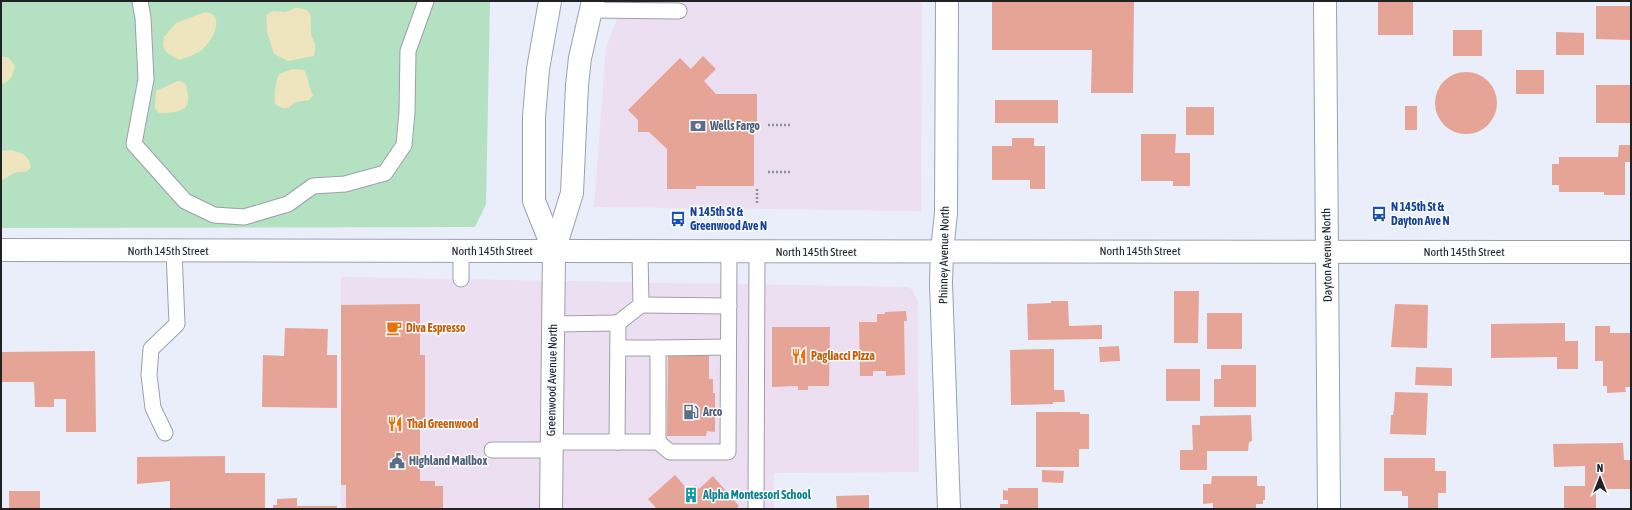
<svg xmlns="http://www.w3.org/2000/svg" width="1632" height="510" viewBox="0 0 1632 510" font-family="'Asap Condensed',sans-serif">
  <style>
    .commercial { fill: #ecdff2 }
    .green { fill: #b3e1c1 }
    .sand { fill: #eee5bf }
    .building { fill: #e6a497 }
    .lines { fill: none; stroke-linecap: round; stroke-linejoin: round }
    .service-casing { stroke: #9ca0ab; stroke-width: 17 }
    .minor-casing { stroke: #9ca0ab; stroke-width: 24 }
    .tertiary-casing { stroke: #9ca0ab; stroke-width: 24 }
    .secondary-casing { stroke: #9ca0ab; stroke-width: 24 }
    .path { stroke: #8d9199; stroke-width: 2.5; stroke-dasharray: 2 2; stroke-linecap: butt }
    .service { stroke: #fff; stroke-width: 15 }
    .minor { stroke: #fff; stroke-width: 22 }
    .tertiary { stroke: #fff; stroke-width: 22 }
    .secondary { stroke: #fff; stroke-width: 22 }
    .labels { text-anchor: middle; dominant-baseline: central; stroke-width: 3; stroke-linejoin: round; paint-order: stroke }
    .service-label { font-size: 12px; font-weight: bold; fill: #4e5e75; stroke: #fafbfe; text-anchor: start }
    .transit-label { font-size: 12px; font-weight: bold; fill: #164399; stroke: #fafbfe; text-anchor: start }
    .street-label { font-size: 12px; fill: #202226; stroke: #fafbfe }
    .food-label { font-size: 12px; font-weight: bold; fill: #c56008; stroke: #fafbfe; text-anchor: start }
    .culture-label { font-size: 12px; font-weight: bold; fill: #0d838f; stroke: #fafbfe; text-anchor: start }
  </style>
  <rect width="100%" height="100%" fill="#e9eefa"/>
  <g class="commercial">
    <path d="M624,1H922L921,211L594,207L606,47Z"/>
    <path d="M341,277L908,287L913,290L918,303L919,472L774,473V509H341Z"/>
  </g>
  <path class="green" d="M1,1H490L486,204L475,227L1,228Z"/>
  <g class="sand">
    <path d="M295,8C315,8 310,17 311,32C312,43 318,41 314,56L288,61L274,54L267,32L266,15L272,11L286,12Z"/>
    <path d="M205,12C228,14 211,45 199,52C194,55 185,58 179,60L166,52L163,45L164,37L176,23Z"/>
    <path d="M1,56L9,58L15,66C13,75 11,81 2,84Z"/>
    <path d="M293,69L304,70C309,78 308,87 313,95L310,100L296,102L288,108H282L275,104C274,94 275,84 279,74Z"/>
    <path d="M178,81L185,83C194,109 184,113 159,113L155,108L156,91Z"/>
    <path d="M11,150C23,153 29,155 31,168L26,172C14,171 11,175 1,181V151Z"/>
  </g>
  <g class="building">
    <path d="M992,1H1134L1133,93H1091L1092,50H992Z"/>
    <rect x="1378" y="1" width="35" height="34"/>
    <path d="M1596,6H1630V40L1596,39Z"/>
    <rect x="1453" y="30" width="29" height="26"/>
    <path d="M1556,32L1584,33V55H1556Z"/>
    <path d="M703,56L716,69L704,81L716,94H757V132H754V186H696V189H667V149L649,132H638V120L628,110L680,58L691,69Z"/>
    <rect x="1516" y="70" width="28" height="24"/>
    <circle cx="1466" cy="103" r="31"/>
    <rect x="1596" y="85" width="34" height="38"/>
    <rect x="995" y="100" width="63" height="23"/>
    <rect x="1405" y="106" width="12" height="24"/>
    <rect x="1186" y="107" width="28" height="28"/>
    <path d="M1141,134H1176L1175,153H1190V186H1173V181H1141Z"/>
    <path d="M1012,138H1034V146H1045V189H1030V180H992V146H1012Z"/>
    <path d="M1619,145H1631V162H1625V195H1604V192H1559V185H1552V164H1559V157H1618Z"/>
    <path d="M1174,291H1199L1198,343H1174Z"/>
    <path d="M1051,301H1068L1069,326L1102,325V339L1028,340L1027,304L1051,303Z"/>
    <path d="M420,304V355H425V428H420V481H435V486H443V509H346V485H341V305Z"/>
    <path d="M1395,304L1428,305L1427,348L1391,347Z"/>
    <path d="M906,311L907,321H904L905,375L886,376V371H873V376H860L859,322H877V314H885V312Z"/>
    <rect x="1207" y="313" width="35" height="36"/>
    <path d="M1565,323V341H1578V369H1557V357L1491,358V324Z"/>
    <path d="M1595,326H1610V333H1631V387H1625L1626,392L1607,393V386H1603V361H1595Z"/>
    <path d="M772,327H830L829,386H808V390H798V386L772,387Z"/>
    <path d="M285,328L328,329L327,355H337V408L262,407L263,355L284,356Z"/>
    <path d="M1119,346L1120,361L1100,362L1099,347Z"/>
    <path d="M1054,349V390H1064L1065,402H1053V404L1011,405L1010,350Z"/>
    <path d="M95,351L96,432H66V399H54V407H35L34,382H1V352Z"/>
    <path d="M668,351H709V379H713V393H715V432L707,431L706,436H667Z"/>
    <path d="M1221,365H1256V407H1214V379H1221Z"/>
    <path d="M1416,367L1452,368V386L1415,385Z"/>
    <rect x="1166" y="369" width="34" height="32"/>
    <path d="M1395,392L1428,393L1426,435L1390,434L1391,415H1393L1394,409Z"/>
    <path d="M1036,412H1080V414H1089V449H1079V467H1036Z"/>
    <path d="M1251,415L1252,441L1249,442L1248,451H1207V470H1180V450H1193L1192,425H1200V416Z"/>
    <path d="M1623,443L1624,460H1631V489H1596V509H1564V486H1585V466L1554,467L1553,444Z"/>
    <path d="M225,456V473H265V509L170,508V481L137,484V457Z"/>
    <path d="M1384,458H1435V471H1446V493H1438V509H1408V496H1402V491H1384Z"/>
    <path d="M1042,470L1064,471L1063,483L1042,482Z"/>
    <path d="M675,475L689,491L696,485L699,489L713,476L739,506L736,509H657L648,499Z"/>
    <path d="M1212,476H1257V486H1265V500H1263V504H1256V509H1213V503L1203,504V484H1211Z"/>
    <path d="M1008,488H1038V509H1000V504H1008V500H1003V490L1008,491Z"/>
    <rect x="9" y="491" width="31" height="18"/>
    <path d="M869,495V508L873,509H837L836,496Z"/>
    <path d="M297,498V506H337V509H273V505H277V499Z"/>
  </g>
  <g class="lines">
    <defs>
      <g id="service">
        <path d="M140,1L143,18L146,79L134,144L185,201L214,215L244,217L288,204L313,186L345,184L385,173L404,145L407,112L408,51L426,1"/>
        <path d="M591,10L679,11"/>
        <path d="M461,251V279"/>
        <path d="M641,305L729,306"/>
        <path d="M553,324L618,323"/>
        <path d="M619,348H658"/>
        <path d="M165,433L153,408L149,375L151,349L177,324L174,251"/>
        <path d="M552,442H658L670,452H728L729,251"/>
        <path d="M617,442L618,323L641,305L640,251"/>
        <path d="M658,442V348L728,347"/>
        <path d="M492,450H552"/>
        <path d="M756,509L757,252"/>
      </g>
      <g id="minor">
        <path d="M947,1L946,213L942,251L941,283L949,509"/>
        <path d="M1325,1L1329,509"/>
      </g>
      <path id="tertiary" d="M1,250L554,251"/>
      <g id="secondary">
        <path d="M550,1L538,69L534,117V201L554,251"/>
        <path d="M554,251L1631,252"/>
        <path d="M551,509L554,251L572,193L577,85L580,58L593,1"/>
      </g>
    </defs>
    <use href="#service" class="service-casing"/>
    <use href="#minor" class="minor-casing"/>
    <use href="#tertiary" class="tertiary-casing"/>
    <use href="#secondary" class="secondary-casing"/>
    <g class="path">
      <path d="M768,125H790"/>
      <path d="M768,172H790"/>
      <path d="M757,189V204"/>
    </g>
    <use href="#service" class="service"/>
    <use href="#minor" class="minor"/>
    <use href="#tertiary" class="tertiary"/>
    <use href="#secondary" class="secondary"/>
  </g>
  <defs>
    <symbol id="bank-bare" viewBox="-9 -9 18 18"><path d="M-6-4H6V4H-6ZM0-2.3a2.3 2.3 0 1 0 0 4.6a2.3 2.3 0 1 0 0-4.6Z" fill="#5c6f8a" stroke="#fafbfe" stroke-width="2.5" paint-order="stroke"/></symbol>
    <symbol id="bus-bare" viewBox="-9 -9 18 18"><path d="M-5-6H5V4H4V6H2V4H-2V6H-4V4H-5ZM-3.5-4V0h7V-4ZM-3.5 1.2v1.5H-2V1.2ZM2 1.2v1.5H3.5V1.2Z" fill="#1a4fb4" stroke="#fafbfe" stroke-width="2.5" paint-order="stroke"/></symbol>
    <symbol id="cafe-bare" viewBox="-9 -9 18 18"><path d="M-5.5-4.5H6V0H3Q3 3.5 0 3.5H-2.5Q-5.5 3.5-5.5 0ZM3-3.2v2h1.7v-2ZM-6 4.5H4V6H-6Z" fill="#e8710a" stroke="#fafbfe" stroke-width="2.5" paint-order="stroke"/></symbol>
    <symbol id="restaurant-bare" viewBox="-9 -9 18 18"><path d="M-5-6h1v4h1v-4h1v4h1v-4h1v5L-1.5 .5V6h-2V.5L-5-1ZM5-6V6H3V1.5H1.5Q1.5-4 5-6Z" fill="#e8710a" stroke="#fafbfe" stroke-width="2.5" paint-order="stroke"/></symbol>
    <symbol id="fuel-bare" viewBox="-9 -9 18 18"><path d="M-5.5-6h7V0h2V4h1.3V-2.5L3-4.5l.8-.8L6-3V5H2.5V1h-1V6h-7ZM-4.2-4.7v3.2H.2V-4.7Z" fill="#5c6f8a" stroke="#fafbfe" stroke-width="2.5" paint-order="stroke"/></symbol>
    <symbol id="civic-bare" viewBox="-9 -9 18 18"><path d="M-.6-6.5H3V-4.5H.6V-3L4-1V1h2V6H-6V1h2V-1L-.6-3ZM-1.2 2.5V6h2.4V2.5Z" fill="#5c6f8a" stroke="#fafbfe" stroke-width="2.5" paint-order="stroke"/></symbol>
    <symbol id="building-bare" viewBox="-9 -9 18 18"><path d="M-4-6H4V6H1V3H-1V6H-4ZM-2.5-4.3h1.7v1.8h-1.7ZM.8-4.3h1.7v1.8H.8ZM-2.5-1h1.7V.8h-1.7ZM.8-1h1.7V.8H.8Z" fill="#0f9aa8" stroke="#fafbfe" stroke-width="2.5" paint-order="stroke"/></symbol>
  </defs>
  <g fill-rule="evenodd">
    <use href="#bank-bare" x="687" y="115" width="22" height="22"/>
    <use href="#bus-bare" x="1368" y="203" width="22" height="22"/>
    <use href="#bus-bare" x="667" y="208" width="22" height="22"/>
    <use href="#cafe-bare" x="383" y="317" width="22" height="22"/>
    <use href="#restaurant-bare" x="788" y="345" width="22" height="22"/>
    <use href="#fuel-bare" x="680" y="401" width="22" height="22"/>
    <use href="#restaurant-bare" x="384" y="413" width="22" height="22"/>
    <use href="#civic-bare" x="386" y="450" width="22" height="22"/>
    <use href="#building-bare" x="680" y="484" width="22" height="22"/>
  </g>
  <g class="labels">
    <g class="service-label">
      <text x="710" y="126">Wells Fargo</text>
      <text x="703" y="412">Arco</text>
      <text x="409" y="461">Highland Mailbox</text>
    </g>
    <g class="transit-label">
      <text x="1391" y="207">N 145th St &amp;<tspan x="1391" dy="14">Dayton Ave N</tspan></text>
      <text x="690" y="212">N 145th St &amp;<tspan x="690" dy="14">Greenwood Ave N</tspan></text>
    </g>
    <g class="street-label">
      <text x="168" y="251">North 145th Street</text>
      <text x="492" y="251">North 145th Street</text>
      <text x="1140" y="251">North 145th Street</text>
      <text x="816" y="252">North 145th Street</text>
      <text x="1464" y="252">North 145th Street</text>
      <text transform="translate(944 255) rotate(-89)">Phinney Avenue North</text>
      <text transform="translate(1327 255) rotate(-91)">Dayton Avenue North</text>
      <text transform="translate(552 380) rotate(-89)">Greenwood Avenue North</text>
    </g>
    <g class="food-label">
      <text x="406" y="328">Diva Espresso</text>
      <text x="811" y="356">Pagliacci Pizza</text>
      <text x="407" y="424">Thai Greenwood</text>
    </g>
    <g class="culture-label">
      <text x="703" y="495">Alpha Montessori School</text>
    </g>
  </g>
  <rect width="1632" height="510" fill="none" stroke="#202226" stroke-width="4"/>
  <g transform="translate(1600 478)" stroke="#fafbfe" stroke-width="3" paint-order="stroke">
  <path d="M0-3L7 15L0 10L-7 15Z" fill="#202226"/>
  <text y="-6" font-size="11" font-weight="bold" text-anchor="middle" fill="#202226">N</text>
  </g>
</svg>
